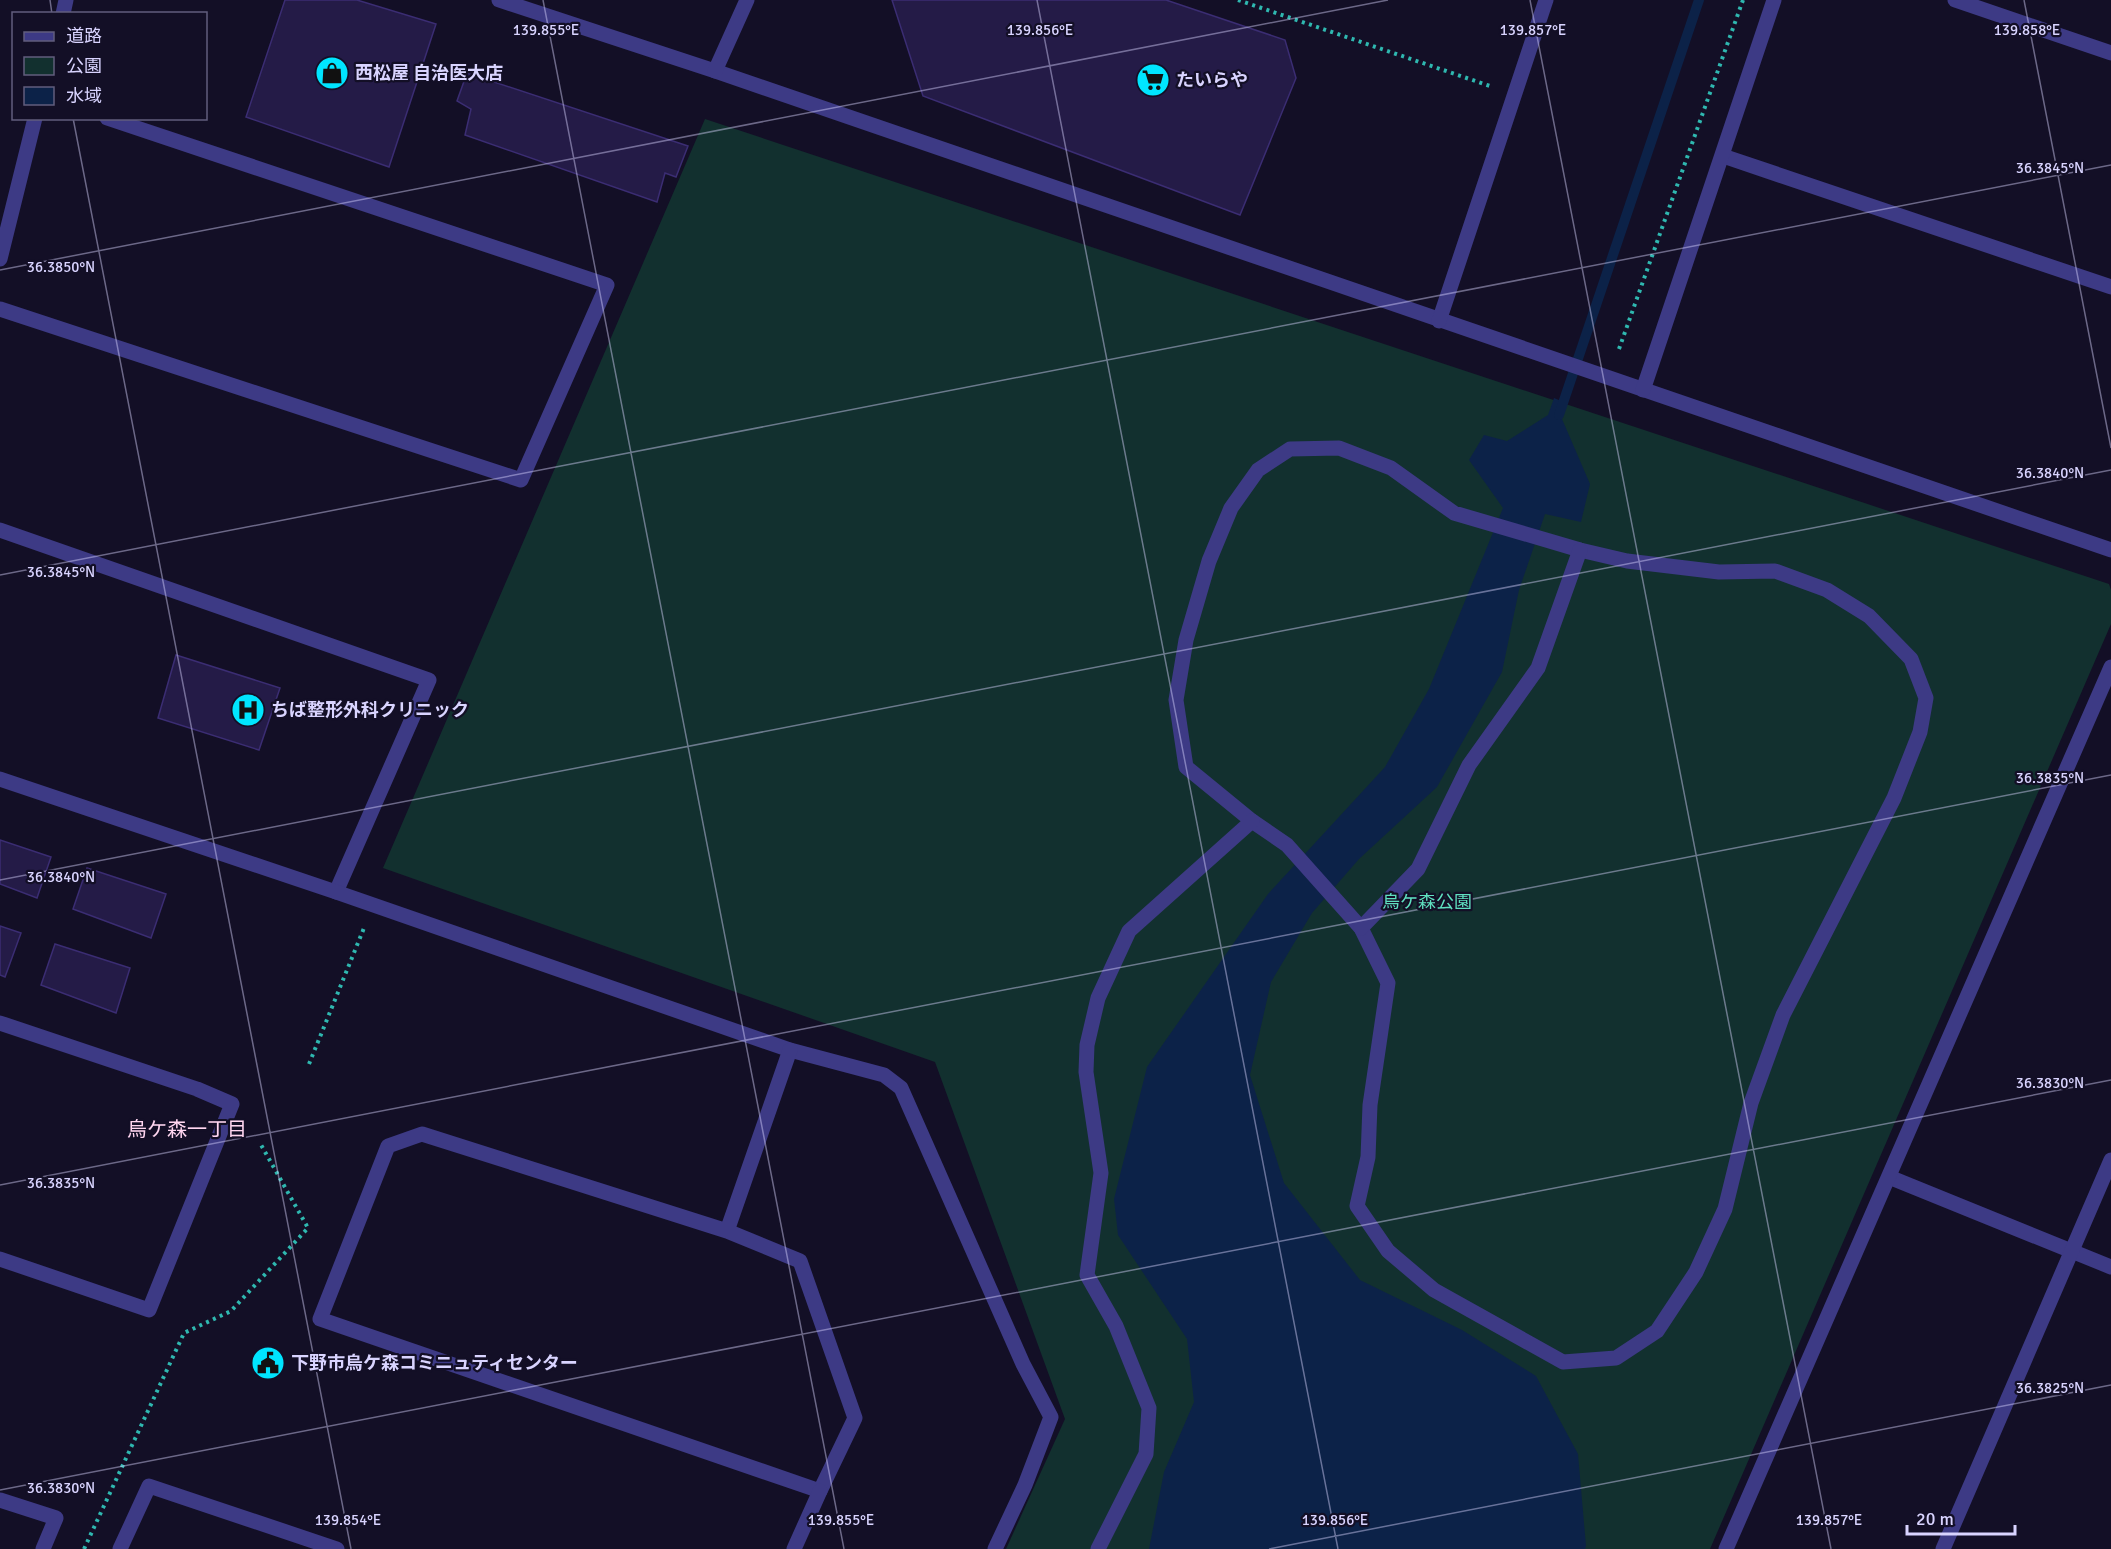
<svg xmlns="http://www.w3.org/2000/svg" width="2111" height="1549" viewBox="0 0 2111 1549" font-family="Signika,'Noto Sans JP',sans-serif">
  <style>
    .green { fill: #12302f }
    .water { fill: #0c2248 }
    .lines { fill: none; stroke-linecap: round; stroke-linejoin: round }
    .stream { stroke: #0c2248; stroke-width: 10 }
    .building { fill: #241b47; stroke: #3b2d73; stroke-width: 1.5 }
    .path { stroke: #2fb8b0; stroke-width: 4; stroke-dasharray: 3 4.5; stroke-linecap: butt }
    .minor { stroke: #3d3a85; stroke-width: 15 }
    .ticks { fill: none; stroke: #d9d4ff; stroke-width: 1.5; stroke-opacity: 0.45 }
    .labels { text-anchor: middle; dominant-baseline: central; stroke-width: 4.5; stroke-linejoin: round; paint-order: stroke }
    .poi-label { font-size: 18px; font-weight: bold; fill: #d9d4ff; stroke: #130f26; text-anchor: start }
    .park-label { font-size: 18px; fill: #5fe0c0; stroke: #130f26 }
    .neighbourhood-label { font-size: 20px; fill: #ffd6f0; stroke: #130f26 }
    .ticks-label { font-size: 15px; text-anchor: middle; fill: #d9d4ff; stroke: #130f26; stroke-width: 4.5; stroke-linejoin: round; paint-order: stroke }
  </style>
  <rect width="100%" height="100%" fill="#130f26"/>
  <path class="green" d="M705,119L2109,584L2111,590V624L1710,1549H1006L1065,1419L935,1062L383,868Z"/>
  <path class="water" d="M1554,398L1566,403L1562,419L1590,484L1581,522L1545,514L1519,590L1502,672L1437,787L1359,859L1312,913L1271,982L1250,1075L1284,1183L1360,1280L1462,1330L1536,1376L1578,1454L1586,1546L1585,1549H1149L1164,1472L1194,1402L1187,1339L1118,1235L1114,1199L1147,1067L1268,894L1385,767L1429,689L1503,508L1469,460L1484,435L1507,441L1548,415Z"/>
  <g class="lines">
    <path class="stream" d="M1559,415L1699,0"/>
  </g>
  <g class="building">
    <path d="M285,0H357L436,24L389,167L246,117Z"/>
    <path d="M892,0H1166L1285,40L1296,78L1240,215L923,96Z"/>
    <path d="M467,73L688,146L676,177L665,173L657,202L465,135L471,109L457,101Z"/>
    <path d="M176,655L280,688L259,750L158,718Z"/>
    <path d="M0,840L51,857L37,898L0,884Z"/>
    <path d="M87,868L166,894L151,938L73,909Z"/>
    <path d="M0,926L21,933L5,977L0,975Z"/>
    <path d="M55,944L130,968L116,1013L41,985Z"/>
  </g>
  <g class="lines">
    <g class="path">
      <path d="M1238,0L1490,86"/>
      <path d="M1619,349L1743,0"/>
      <path d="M309,1064L364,928"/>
      <path d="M84,1549L184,1333L231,1311L308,1228L260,1143"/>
    </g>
    <g class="minor">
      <path d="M499,0L715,71L2111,550"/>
      <path d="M1955,0L2111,53"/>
      <path d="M63,14L66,0"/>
      <path d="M715,71L747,0"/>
      <path d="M1723,156L2111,287"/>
      <path d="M0,259L35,118"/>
      <path d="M0,309L521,480L607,285L107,118"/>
      <path d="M1439,321L1546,0"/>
      <path d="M1643,390L1774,0"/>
      <path d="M1339,448L1391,468L1454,513L1580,550L1627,561L1719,572L1775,571L1827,590L1869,616L1911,659L1926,698L1920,732L1894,798L1783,1015L1751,1103L1725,1209L1696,1272L1657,1331L1616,1358L1563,1362L1434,1290L1388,1251L1357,1206L1368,1157L1370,1105L1388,983L1361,928L1287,845L1252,821L1186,767L1176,700L1186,640L1209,561L1231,508L1258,470L1290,449Z"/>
      <path d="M0,530L429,680L336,892"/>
      <path d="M0,779L336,892L790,1050L884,1075L901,1088L1023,1364L1051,1417L1025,1485L995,1549"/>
      <path d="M1361,928L1418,869L1469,765L1538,668L1580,550"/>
      <path d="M0,1023L197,1089L232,1104L149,1310L0,1259"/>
      <path d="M1889,1177L2111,1267"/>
      <path d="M727,1231L800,1261L855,1418L820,1491L320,1319L388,1146L422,1134L727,1231L790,1050"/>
      <path d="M0,1500L56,1518L43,1549"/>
      <path d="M120,1549L149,1486L337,1549"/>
      <path d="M794,1549L820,1491"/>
      <path d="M1098,1549L1146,1454L1149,1408L1116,1326L1087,1275L1101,1173L1086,1072L1087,1045L1098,998L1129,931L1252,821"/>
      <path d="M1726,1549L2111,667"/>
      <path d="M1943,1549L2111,1160"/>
    </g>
  </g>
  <path class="ticks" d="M50,0L52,14M543,0L844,1549M1037,0L1338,1549M1530,0L1831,1549M2024,0L2111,448M73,118L351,1549M0,270L1388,0M0,575L2111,165M0,880L2111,470M0,1185L2111,775M0,1490L2111,1080M1269,1549L2111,1385"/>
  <defs>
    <symbol id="shop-disc" viewBox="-11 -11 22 22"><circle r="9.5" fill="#00e5ff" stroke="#130f26"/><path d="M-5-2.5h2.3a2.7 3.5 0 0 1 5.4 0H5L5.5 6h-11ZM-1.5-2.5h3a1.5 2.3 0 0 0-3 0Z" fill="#111"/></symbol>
    <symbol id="supermarket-disc" viewBox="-11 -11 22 22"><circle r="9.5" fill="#00e5ff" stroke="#130f26"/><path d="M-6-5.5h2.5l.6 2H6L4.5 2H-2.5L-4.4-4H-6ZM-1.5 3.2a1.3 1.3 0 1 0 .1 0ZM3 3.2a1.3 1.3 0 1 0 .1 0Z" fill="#111"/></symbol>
    <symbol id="hospital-disc" viewBox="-11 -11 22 22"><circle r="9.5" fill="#00e5ff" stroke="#130f26"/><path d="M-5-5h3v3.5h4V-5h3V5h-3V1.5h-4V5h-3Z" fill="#111"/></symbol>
    <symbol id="civic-disc" viewBox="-11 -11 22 22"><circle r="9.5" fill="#00e5ff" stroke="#130f26"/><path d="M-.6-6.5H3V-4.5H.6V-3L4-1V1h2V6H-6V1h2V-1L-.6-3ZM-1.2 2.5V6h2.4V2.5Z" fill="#111"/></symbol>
  </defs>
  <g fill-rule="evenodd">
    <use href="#shop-disc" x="313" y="54" width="38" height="38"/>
    <use href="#supermarket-disc" x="1134" y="61" width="38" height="38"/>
    <use href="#hospital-disc" x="229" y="691" width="38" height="38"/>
    <use href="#civic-disc" x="249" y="1344" width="38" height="38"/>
  </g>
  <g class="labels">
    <g class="poi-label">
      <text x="355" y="73">西松屋 自治医大店</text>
      <text x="1176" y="80">たいらや</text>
      <text x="271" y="710">ちば整形外科クリニック</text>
      <text x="291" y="1363">下野市烏ケ森コミニュティセンター</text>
    </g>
    <g class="park-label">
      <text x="1427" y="902">烏ケ森公園</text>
    </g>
    <g class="neighbourhood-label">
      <text x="187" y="1129">烏ケ森一丁目</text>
    </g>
  </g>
  <g class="ticks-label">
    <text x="546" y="35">139.855°E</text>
    <text x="1040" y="35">139.856°E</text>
    <text x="1533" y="35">139.857°E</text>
    <text x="2027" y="35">139.858°E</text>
    <text x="2050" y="173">36.3845°N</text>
    <text x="61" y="272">36.3850°N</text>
    <text x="2050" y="478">36.3840°N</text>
    <text x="61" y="577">36.3845°N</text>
    <text x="2050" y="783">36.3835°N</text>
    <text x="61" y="882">36.3840°N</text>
    <text x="2050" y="1088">36.3830°N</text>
    <text x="61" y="1188">36.3835°N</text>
    <text x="2050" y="1393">36.3825°N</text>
    <text x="61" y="1493">36.3830°N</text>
    <text x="348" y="1525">139.854°E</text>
    <text x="841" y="1525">139.855°E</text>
    <text x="1335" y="1525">139.856°E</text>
    <text x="1829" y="1525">139.857°E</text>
  </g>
  <rect x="12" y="12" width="195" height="108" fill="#130f26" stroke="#625e7d" stroke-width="1.5"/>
  <rect x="24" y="32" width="30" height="9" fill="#3d3a85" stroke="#625e7d" stroke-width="1.5"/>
  <text x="66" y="42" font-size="18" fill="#d9d4ff">道路</text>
  <rect x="24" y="57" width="30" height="18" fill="#12302f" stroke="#625e7d" stroke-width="1.5"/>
  <text x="66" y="72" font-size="18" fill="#d9d4ff">公園</text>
  <rect x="24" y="87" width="30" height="18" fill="#0c2248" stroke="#625e7d" stroke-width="1.5"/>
  <text x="66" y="102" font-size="18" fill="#d9d4ff">水域</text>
  <path d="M1907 1525v9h108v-9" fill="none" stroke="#d9d4ff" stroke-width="3"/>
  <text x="1916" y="1525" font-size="18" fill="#d9d4ff" stroke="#130f26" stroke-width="4.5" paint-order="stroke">20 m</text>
</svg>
